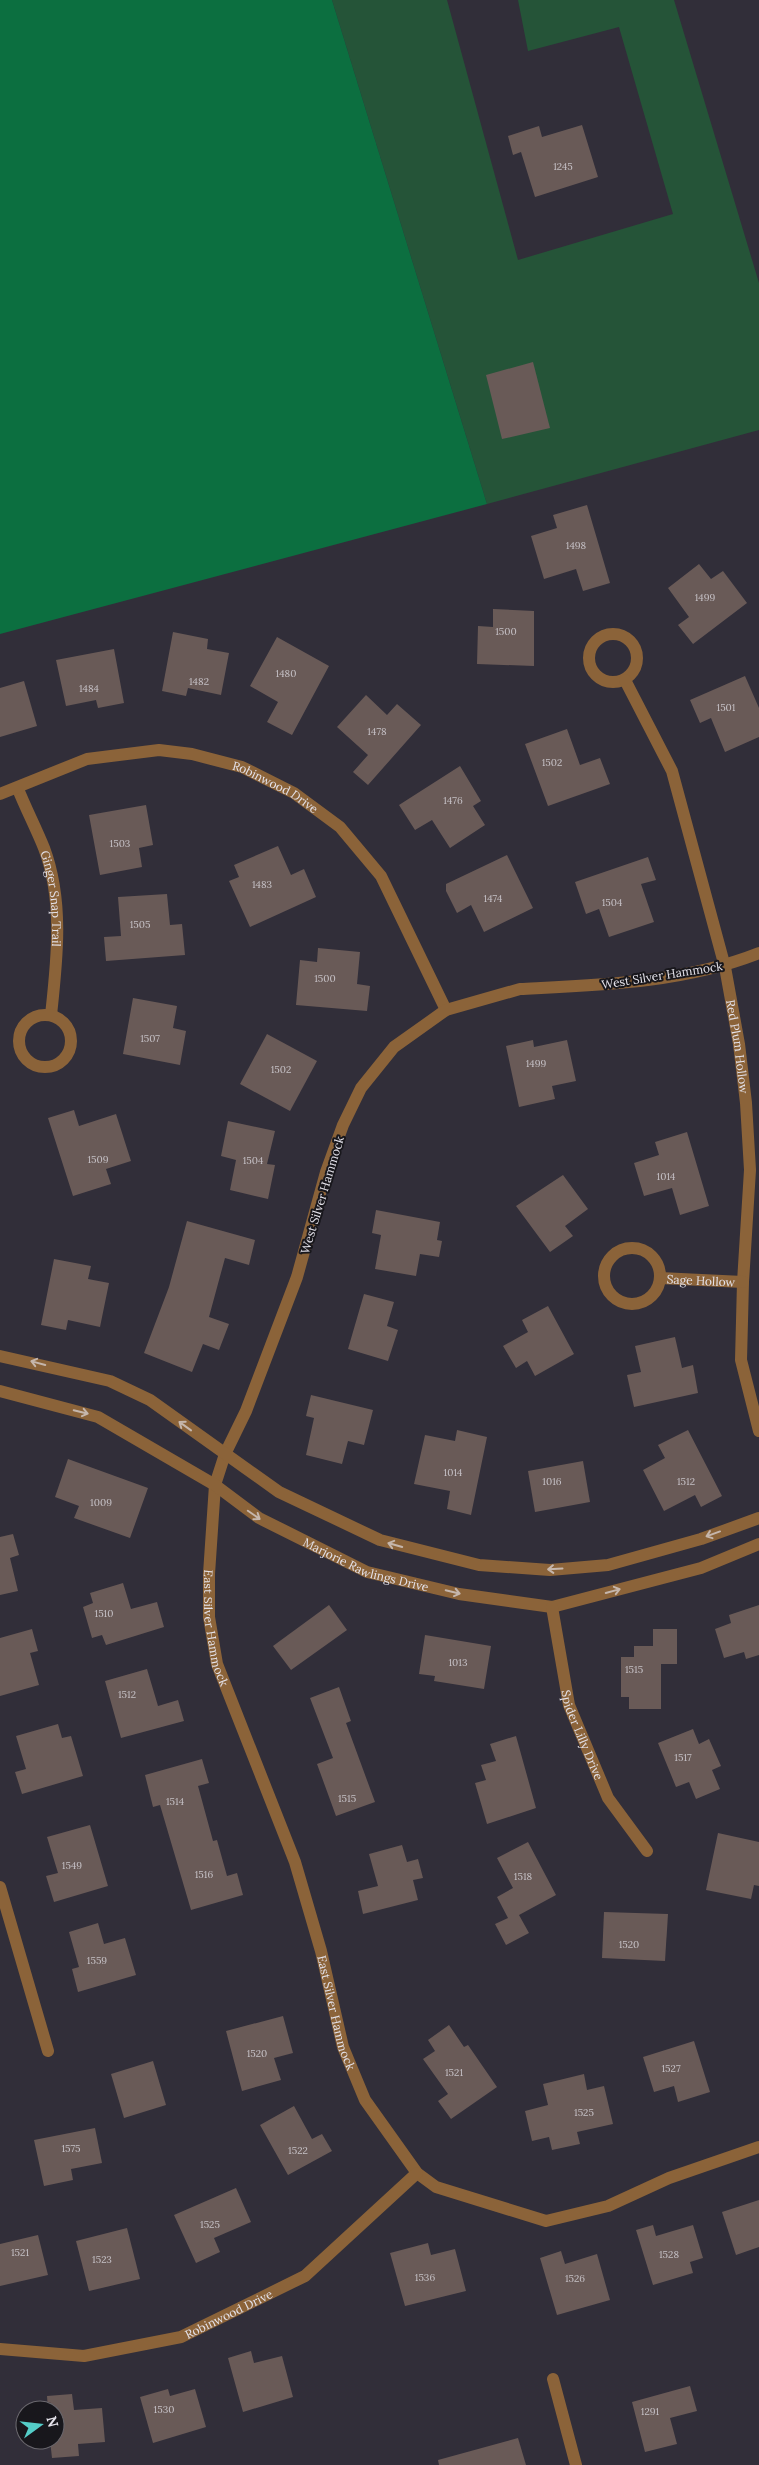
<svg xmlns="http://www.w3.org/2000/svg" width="759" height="2465" viewBox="0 0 759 2465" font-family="Lora,serif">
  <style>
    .green { fill: #255438 }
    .forest { fill: #0c6f40 }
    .building { fill: #695a57 }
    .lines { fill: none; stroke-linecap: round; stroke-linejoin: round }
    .street { stroke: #8b6339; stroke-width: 12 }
    .oneway { stroke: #c5b6ac }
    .labels { text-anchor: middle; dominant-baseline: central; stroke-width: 4; stroke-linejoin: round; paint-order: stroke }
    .number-label { font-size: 10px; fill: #c5c0c5 }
    .street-label { font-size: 12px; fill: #e4e2ea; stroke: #18171c }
  </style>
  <rect width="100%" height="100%" fill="#312e39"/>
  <path class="green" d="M332,0H447L518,260L673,214L619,27L528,51L518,0H674L759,283V430L487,504Z"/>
  <path class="forest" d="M0,0H332L487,504L0,634Z"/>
  <g class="building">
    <path d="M582,125L598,177L535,197L521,152L513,155L508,136L539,126L542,137Z"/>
    <path d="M533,362L550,428L502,439L486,375Z"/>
    <path d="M587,505L610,583L583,591L576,569L544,579L531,536L557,528L553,515Z"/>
    <path d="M699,564L711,579L723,571L747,603L693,644L678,625L689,617L668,588Z"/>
    <path d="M493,609L534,611V666L477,664L478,626L493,627Z"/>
    <path d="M173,632L208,639L207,649L229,653L221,695L188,688L186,696L162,691Z"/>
    <path d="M277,637L329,666L292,735L267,722L278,702L250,686Z"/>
    <path d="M114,649L124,703L98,708L96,700L66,706L56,660Z"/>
    <path d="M745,676L759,708V737L725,752L711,718L700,723L690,700Z"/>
    <path d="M24,681L37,726L0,737V688Z"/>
    <path d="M366,695L387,715L397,704L421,725L368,785L353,772L368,755L337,727Z"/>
    <path d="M567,729L580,765L600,758L610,784L548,806L525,744Z"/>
    <path d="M460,766L481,801L473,806L485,825L450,848L432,820L415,830L399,805Z"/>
    <path d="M146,805L153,845L139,848L142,867L100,875L89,815Z"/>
    <path d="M278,846L291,875L304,869L316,897L250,927L229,881L239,877L234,865Z"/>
    <path d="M507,855L533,908L484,932L471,905L457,913L446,891V884Z"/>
    <path d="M648,857L656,880L641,884L654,922L609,937L599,909L586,914L575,882Z"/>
    <path d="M167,894L170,925L182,924L185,955L106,961L104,937L121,936L118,897Z"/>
    <path d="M318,948L360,952L357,984L370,986L367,1011L296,1005L300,960L317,962Z"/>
    <path d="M133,998L177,1006L173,1028L186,1031L180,1065L123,1054Z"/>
    <path d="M267,1034L317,1061L290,1111L240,1084Z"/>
    <path d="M533,1040L534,1047L567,1040L576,1081L552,1086L555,1099L519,1107L506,1046Z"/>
    <path d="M74,1110L79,1126L116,1114L131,1161L106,1169L111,1184L73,1196L48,1118Z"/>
    <path d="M228,1121L275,1131L267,1164L275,1165L268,1199L230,1190L236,1160L221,1156Z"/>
    <path d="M687,1132L709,1206L680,1215L672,1188L644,1196L634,1163L659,1155L655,1142Z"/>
    <path d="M563,1175L588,1209L565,1226L573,1236L550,1252L516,1206Z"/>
    <path d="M376,1210L440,1222L437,1240L442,1241L439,1257L420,1254L416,1276L375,1269L381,1235L372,1233Z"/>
    <path d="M187,1221L255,1240L249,1265L225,1258L209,1317L229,1324L219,1350L203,1344L192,1372L144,1353L169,1287Z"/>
    <path d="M54,1259L91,1266L88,1279L109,1283L100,1327L68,1320L66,1330L41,1325Z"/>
    <path d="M364,1294L394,1302L387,1326L398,1330L388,1361L348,1349Z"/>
    <path d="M548,1306L574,1354L535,1376L527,1361L516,1368L503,1346L528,1332L522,1320Z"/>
    <path d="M675,1337L682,1368L693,1365L698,1393L634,1407L627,1375L641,1372L635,1346Z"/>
    <path d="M311,1395L373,1410L364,1445L348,1441L342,1464L306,1455L314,1418L306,1416Z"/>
    <path d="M457,1430L487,1437L471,1515L447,1509L450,1491L414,1484L425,1435L455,1441Z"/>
    <path d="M688,1430L722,1496L701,1507L695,1495L664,1511L643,1470L665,1458L658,1445Z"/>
    <path d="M68,1459L148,1488L130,1538L74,1518L79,1506L55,1497Z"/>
    <path d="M583,1461L590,1502L535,1512L528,1471Z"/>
    <path d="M13,1534L19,1555L10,1558L18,1591L0,1595V1537Z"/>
    <path d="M123,1583L131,1609L157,1602L164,1627L106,1645L102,1635L92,1638L83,1607L93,1603L90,1593Z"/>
    <path d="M329,1605L347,1630L291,1670L273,1646Z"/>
    <path d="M759,1605V1655L746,1659L744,1652L724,1658L715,1629L731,1623L729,1615Z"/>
    <path d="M32,1629L38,1651L30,1653L39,1685L0,1696V1638Z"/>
    <path d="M653,1629H677V1664H661V1709H629V1697H621V1657H634V1646H653Z"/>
    <path d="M425,1635L491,1646L484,1689L434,1681L435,1676L419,1674Z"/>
    <path d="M147,1669L158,1706L178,1700L184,1721L121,1738L105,1681Z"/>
    <path d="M339,1687L351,1721L346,1723L375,1802L336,1816L317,1764L333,1758L310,1698Z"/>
    <path d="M58,1724L62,1738L71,1736L83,1776L22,1794L15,1772L26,1769L16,1736Z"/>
    <path d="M693,1729L699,1744L709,1739L721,1766L712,1770L720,1789L696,1799L689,1782L676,1787L658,1743Z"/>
    <path d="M516,1736L536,1808L487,1824L475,1783L486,1780L481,1765L496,1761L490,1744Z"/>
    <path d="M202,1759L209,1783L198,1786L213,1841L217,1840L227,1876L237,1873L243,1895L191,1910L160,1805L153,1807L145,1775Z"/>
    <path d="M90,1825L108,1886L54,1902L46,1876L58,1873L47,1837Z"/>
    <path d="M718,1833L759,1842V1886L754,1885L751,1899L706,1890Z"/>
    <path d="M528,1842L556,1895L519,1915L529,1933L506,1945L495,1924L508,1918L497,1897L513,1888L497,1858Z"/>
    <path d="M402,1845L407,1862L418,1859L423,1878L413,1880L418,1900L363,1914L358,1891L378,1886L369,1854Z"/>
    <path d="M604,1912L668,1914L665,1961L602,1958Z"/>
    <path d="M98,1923L104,1944L125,1938L136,1975L78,1992L72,1969L79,1967L69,1932Z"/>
    <path d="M283,2016L293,2053L274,2058L281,2080L242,2091L226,2031Z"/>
    <path d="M449,2025L464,2047L468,2045L497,2087L451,2119L438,2101L448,2094L423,2059L435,2051L428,2040Z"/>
    <path d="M694,2041L710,2092L678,2102L674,2086L654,2092L643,2057Z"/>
    <path d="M153,2061L166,2105L124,2118L111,2074Z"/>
    <path d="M584,2074L587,2090L604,2086L613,2124L577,2132L580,2144L552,2150L549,2137L532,2141L525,2111L548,2105L543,2084Z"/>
    <path d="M294,2106L312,2139L322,2134L332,2151L288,2175L260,2125Z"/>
    <path d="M95,2128L102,2163L71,2169L73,2180L44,2186L34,2140Z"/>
    <path d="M236,2188L251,2222L214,2238L220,2252L196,2263L174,2215Z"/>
    <path d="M759,2200V2247L736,2255L722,2212Z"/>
    <path d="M653,2225L656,2236L693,2225L703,2258L690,2262L693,2273L653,2285L636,2230Z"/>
    <path d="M127,2228L140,2279L89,2291L76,2241Z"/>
    <path d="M38,2235L48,2275L0,2286V2244Z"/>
    <path d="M428,2243L431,2255L455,2249L466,2291L405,2306L390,2253Z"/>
    <path d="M561,2251L565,2264L597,2254L610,2300L557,2315L540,2258Z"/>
    <path d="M251,2351L254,2363L282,2356L293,2397L243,2412L228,2358Z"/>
    <path d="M690,2386L697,2411L670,2418L677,2444L645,2452L632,2402Z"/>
    <path d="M168,2389L170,2396L195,2389L206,2427L153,2443L140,2397Z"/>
    <path d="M72,2394L74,2410L102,2408L105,2442L78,2444L79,2456L52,2458L50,2440H55V2410H48L47,2396Z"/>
    <path d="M518,2438L526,2465H439L438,2460Z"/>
  </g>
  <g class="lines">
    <g class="street">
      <circle cx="613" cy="658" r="24"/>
      <path id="s1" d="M625,680L672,771L725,967L739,1044L746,1103L750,1170L743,1282L741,1360L759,1431"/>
      <path id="s2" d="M18,789C26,809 36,828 44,848C64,901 57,960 51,1015"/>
      <path id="s3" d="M0,794L87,759L159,750L192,754L242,767L294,793L340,827L381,876L446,1010"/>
      <path id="s4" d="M759,953C683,983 601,985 520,989L446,1010L394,1047L361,1088L343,1125L326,1172L297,1277L246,1411L225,1454L215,1485L209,1574V1617L217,1664L295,1862L321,1951L343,2047L365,2100L417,2173L436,2187L546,2221L608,2206L669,2178L759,2147"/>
      <circle cx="45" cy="1041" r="26"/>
      <circle cx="632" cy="1276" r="28"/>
      <path id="s5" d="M660,1278L743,1282"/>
      <path d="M0,1356L110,1381L150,1400L279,1492L380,1540L479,1565L550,1570L608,1565L701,1539L759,1518"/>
      <path id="s6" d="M0,1391L98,1417L215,1485L259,1518L367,1572L459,1594L552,1607L701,1568L759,1544"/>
      <path id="s7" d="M552,1607L569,1705L608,1798L647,1851"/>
      <path d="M0,1887L48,2051"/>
      <path id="s8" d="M0,2349L84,2356L181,2337L305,2276L417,2173"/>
      <path d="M553,2379L576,2465"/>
    </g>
  </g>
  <defs><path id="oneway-shaft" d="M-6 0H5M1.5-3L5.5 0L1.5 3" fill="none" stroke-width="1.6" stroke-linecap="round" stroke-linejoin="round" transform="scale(1.25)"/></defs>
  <g class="oneway">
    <use href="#oneway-shaft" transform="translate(38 1363) rotate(-165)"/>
    <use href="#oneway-shaft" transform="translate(81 1412) rotate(14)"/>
    <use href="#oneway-shaft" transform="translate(185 1426) rotate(-144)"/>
    <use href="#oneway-shaft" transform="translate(254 1515) rotate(35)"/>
    <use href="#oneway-shaft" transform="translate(713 1534) rotate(160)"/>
    <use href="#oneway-shaft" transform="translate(395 1545) rotate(-164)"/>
    <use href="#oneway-shaft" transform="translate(555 1569) rotate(177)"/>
    <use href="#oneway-shaft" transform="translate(613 1591) rotate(-15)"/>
    <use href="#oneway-shaft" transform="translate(453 1592) rotate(13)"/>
  </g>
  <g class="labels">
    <g class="number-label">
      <text x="563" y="166">1245</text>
      <text x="576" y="545">1498</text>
      <text x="705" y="597">1499</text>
      <text x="506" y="631">1500</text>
      <text x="286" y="673">1480</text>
      <text x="199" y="681">1482</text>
      <text x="89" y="688">1484</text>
      <text x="726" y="707">1501</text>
      <text x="377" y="731">1478</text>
      <text x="552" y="762">1502</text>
      <text x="453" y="800">1476</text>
      <text x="120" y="843">1503</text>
      <text x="262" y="884">1483</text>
      <text x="493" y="898">1474</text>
      <text x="612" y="902">1504</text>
      <text x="140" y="924">1505</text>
      <text x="325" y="978">1500</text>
      <text x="150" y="1038">1507</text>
      <text x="536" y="1063">1499</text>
      <text x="281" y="1069">1502</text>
      <text x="98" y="1159">1509</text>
      <text x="253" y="1160">1504</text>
      <text x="666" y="1176">1014</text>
      <text x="453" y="1472">1014</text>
      <text x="552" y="1481">1016</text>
      <text x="686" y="1481">1512</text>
      <text x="101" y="1502">1009</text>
      <text x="104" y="1613">1510</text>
      <text x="458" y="1662">1013</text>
      <text x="634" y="1669">1515</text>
      <text x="127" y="1694">1512</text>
      <text x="683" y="1757">1517</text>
      <text x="347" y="1798">1515</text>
      <text x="175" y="1801">1514</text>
      <text x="72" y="1865">1549</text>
      <text x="204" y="1874">1516</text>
      <text x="523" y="1876">1518</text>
      <text x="629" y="1944">1520</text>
      <text x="97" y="1960">1559</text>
      <text x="257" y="2053">1520</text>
      <text x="671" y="2068">1527</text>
      <text x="454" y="2072">1521</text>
      <text x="584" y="2112">1525</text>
      <text x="71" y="2148">1575</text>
      <text x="298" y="2150">1522</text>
      <text x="210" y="2224">1525</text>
      <text x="20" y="2252">1521</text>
      <text x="669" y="2254">1528</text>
      <text x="102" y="2259">1523</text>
      <text x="425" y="2277">1536</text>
      <text x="575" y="2278">1526</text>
      <text x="164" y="2409">1530</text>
      <text x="650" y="2411">1291</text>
    </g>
    <g class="street-label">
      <text stroke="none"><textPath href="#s3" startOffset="290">Robinwood Drive</textPath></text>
      <text stroke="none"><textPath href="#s2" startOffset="116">Ginger Snap Trail</textPath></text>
      <text transform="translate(662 975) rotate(-9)">West Silver Hammock</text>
      <text stroke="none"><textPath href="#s1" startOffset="386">Red Plum Hollow</textPath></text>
      <text transform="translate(322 1195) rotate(-73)">West Silver Hammock</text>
      <text stroke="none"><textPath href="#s5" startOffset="41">Sage Hollow</textPath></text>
      <text stroke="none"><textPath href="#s6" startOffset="409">Marjorie Rawlings Drive</textPath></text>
      <text stroke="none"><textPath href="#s4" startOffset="1004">East Silver Hammock</textPath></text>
      <text stroke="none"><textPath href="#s7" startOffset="132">Spider Lilly Drive</textPath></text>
      <text stroke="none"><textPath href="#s4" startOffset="1409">East Silver Hammock</textPath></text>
      <text stroke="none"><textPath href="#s8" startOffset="236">Robinwood Drive</textPath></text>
    </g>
  </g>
  <g transform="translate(40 2425) rotate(75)"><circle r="24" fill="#18171c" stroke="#6a686e"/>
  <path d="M0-4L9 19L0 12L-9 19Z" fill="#54cdc8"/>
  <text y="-8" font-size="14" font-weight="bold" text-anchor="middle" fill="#e4e2ea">N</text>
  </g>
</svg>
